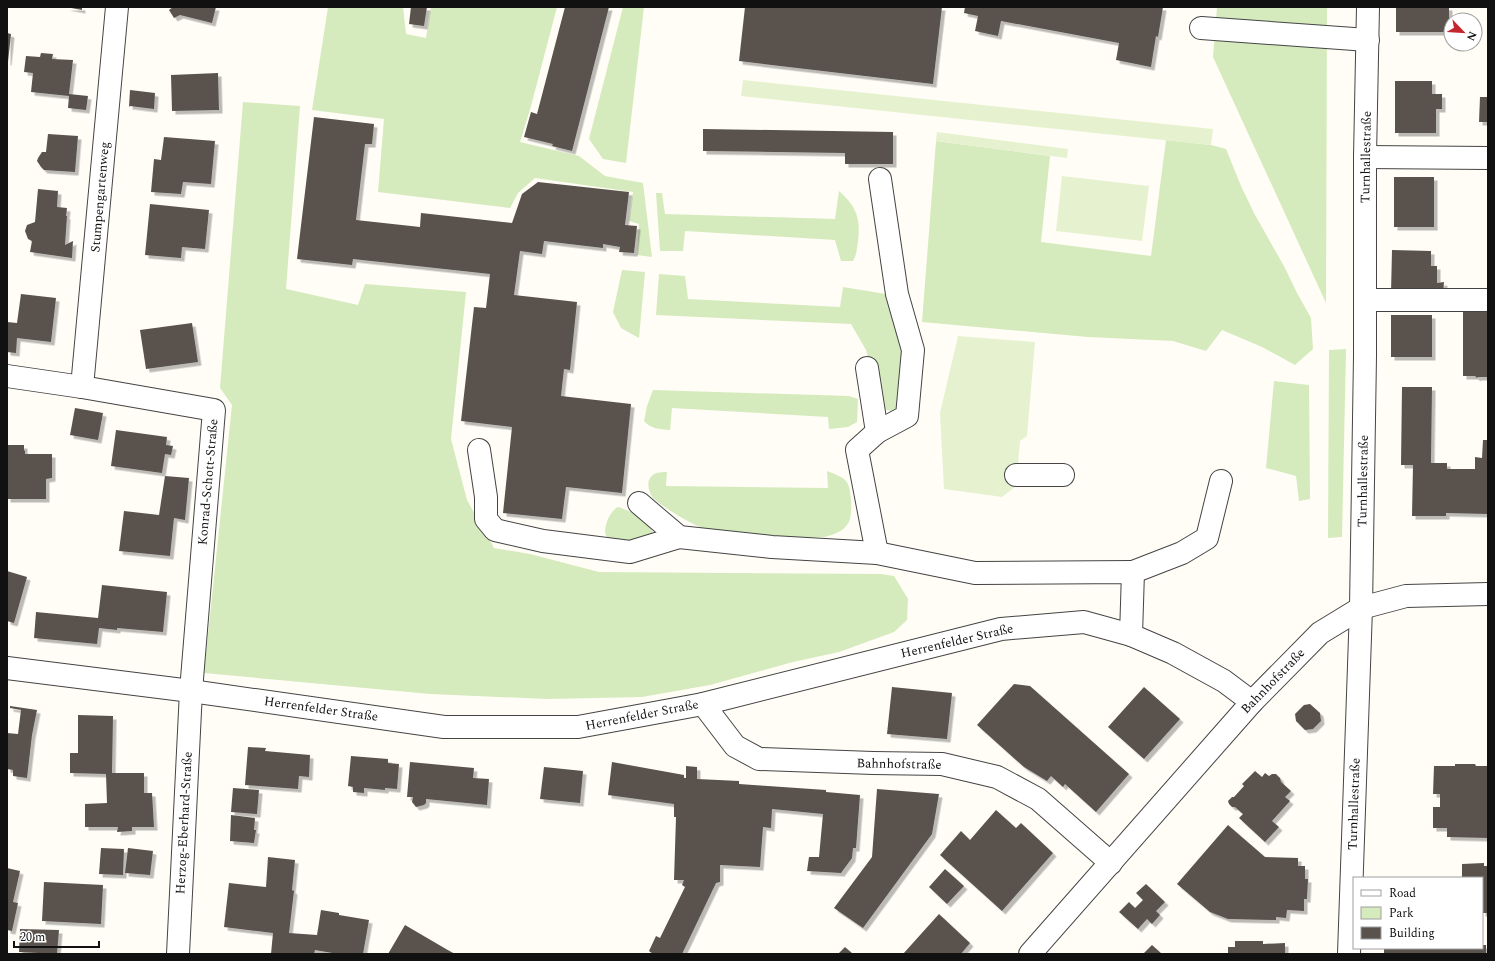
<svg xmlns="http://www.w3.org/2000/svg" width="1495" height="961" viewBox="0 0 1495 961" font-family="Spectral,serif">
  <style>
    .green { fill: #d5ebbd }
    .pitch { fill: #e6f2cf }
    .building { fill: #5a524d; filter: url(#shadow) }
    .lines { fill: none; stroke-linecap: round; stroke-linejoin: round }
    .minor-casing { stroke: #444; stroke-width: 24 }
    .minor { stroke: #fff; stroke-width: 22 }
    .labels { text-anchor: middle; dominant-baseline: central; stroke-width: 4; stroke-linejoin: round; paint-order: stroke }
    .street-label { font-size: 13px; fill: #111; stroke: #fff }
  </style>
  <defs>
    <filter id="shadow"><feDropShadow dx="3.5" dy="3.5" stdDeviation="0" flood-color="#0004"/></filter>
  </defs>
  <rect width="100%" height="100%" fill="#fffdf5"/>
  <g class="green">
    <path d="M328,7H403L406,34L426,38L431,7H557L531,106L520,142L579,156L605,176L643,183L652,257L637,255L639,224L629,221L633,192L535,178L518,193L510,208L378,192L384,119L312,110Z"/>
    <path d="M623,7H644L626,163L603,159L589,139Z"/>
    <path d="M1217,7H1327L1326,303L1213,57Z"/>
    <path d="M243,102L300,106L286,289L358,305L365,284L466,292L451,439L467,500L494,548L530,554L599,572L881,574L894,576L908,599L907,620L894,632L839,652L793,662L710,685L642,697L548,699L430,694L204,673L232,405L220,388Z"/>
    <path d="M1166,140L1211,145L1226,149L1241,186L1254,213L1285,268L1297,293L1311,318L1313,349L1295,365L1262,347L1222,330L1206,351L1173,341L1088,337L922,322L936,141L1050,156L1041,242L1151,256Z"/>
    <path d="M839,191C856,206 861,218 858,241C857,248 857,254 853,261H841L835,240L685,231L683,251H660L656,193H662L665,214L835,219Z"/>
    <path d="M622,270L645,272L639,338L621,328L613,312Z"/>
    <path d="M659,274L685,276L688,299L840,307L843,287L892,295L905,340L901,399L894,412L884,409L879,399L866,350L851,324L656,315Z"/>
    <path d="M1346,349L1342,537L1328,538L1329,350Z"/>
    <path d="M1274,381L1309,385L1310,499L1299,501L1296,476L1266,468Z"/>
    <path d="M653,390L849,396L858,399L857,422L848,427L829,429L828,417L672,408L670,430C659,429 651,429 644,421L647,406Z"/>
    <path d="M827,471C832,473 842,476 846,481C850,486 850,492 851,499C852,522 850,530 825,537C794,537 749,541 719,534C701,530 668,511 654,499C650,495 647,486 649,480C653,472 659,472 667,472L666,486L828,488Z"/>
    <path d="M618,507C631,511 652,521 654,537L651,540L618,541L607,538C607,536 605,534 605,532C605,523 611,510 618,507Z"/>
  </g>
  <g class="pitch">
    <path d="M743,80L1213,129L1211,145L741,96Z"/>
    <path d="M937,132L1068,149L1067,158L936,141Z"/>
    <path d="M1062,176L1149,186L1142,241L1056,231Z"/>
    <path d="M958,336L1035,342L1027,436L1020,441L1016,486L1002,497L944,489L940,413Z"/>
  </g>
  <g class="building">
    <path d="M66,7H82V10Z"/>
    <path d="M173,7H216L212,23L180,15L174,18L169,10Z"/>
    <path d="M411,7H427L424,26L409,24Z"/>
    <path d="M565,7H609L572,151L552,146L553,144L524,137L531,112L537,114Z"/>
    <path d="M745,7H942L933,84L739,61Z"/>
    <path d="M965,7H1163L1158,37L1156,36L1151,67L1116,60L1119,43L1001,21L998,36L975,31L978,16L964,13Z"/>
    <rect x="1396" y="7" width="53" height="25"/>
    <path d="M7,33L11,34L8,62H7Z"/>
    <path d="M41,53L53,54L52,59L73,60L69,94L88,96L86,110L68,108L69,96L31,92L33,73L24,72L26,56L40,57Z"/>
    <path d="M218,73L219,110L172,111L171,75Z"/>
    <path d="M1395,81H1432V94H1442V109H1436V133H1395Z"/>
    <path d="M130,90L155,93L154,109L130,106L129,107Z"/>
    <path d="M1480,97H1488V122H1479Z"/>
    <path d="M314,117L374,124L372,144H365L356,220L420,227L421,213L512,223L522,194L538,182L629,192L625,225L637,226L634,253L619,252L620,247L603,244V248L544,241L542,254L520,251L514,295L577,302L570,370L564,369L561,396L631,404L622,493L566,487L562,519L503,513L512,427L461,421L474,307L486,308L490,274L353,259L352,265L297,259Z"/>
    <path d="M703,129L893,132V164H845V153L703,151Z"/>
    <path d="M48,134L78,136L75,172L44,170L41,167L37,161L38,158L42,152H46Z"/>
    <path d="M164,137L215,141L211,184L183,182L181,194L151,192L154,159L161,160Z"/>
    <rect x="1394" y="177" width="40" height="50"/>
    <path d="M38,189L58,191L57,207L67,208L66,216H67L65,245L73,241L72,258L30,252L32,241L28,239L25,231L27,225L35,222Z"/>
    <path d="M150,204L209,210L205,249L182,247L181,258L145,255Z"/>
    <path d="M1392,250L1431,251V266H1437V283L1444,282L1443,294L1391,293Z"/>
    <path d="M21,294L56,298L51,342L17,338L16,353L7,352V322L17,323Z"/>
    <path d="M1463,309L1488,310V377H1478L1477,378L1475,376H1463Z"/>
    <rect x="1391" y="315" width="41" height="42"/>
    <path d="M192,323L198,362L146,369L140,330Z"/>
    <path d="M1402,387H1432L1431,463H1447V469H1475V457L1482,458L1483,440H1488V514L1446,513V516H1412L1413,465H1401Z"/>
    <path d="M75,408L103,413L98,440L70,435Z"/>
    <path d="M116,430L167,437L166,445L173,446L171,455L165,454L162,473L111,466Z"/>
    <path d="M8,445H24V451L25,450V454H52V478L46,479V499H7Z"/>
    <path d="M165,476L189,478L185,520L174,518L170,556L119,551L124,511L159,515Z"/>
    <path d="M7,571L27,577L14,623L7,621Z"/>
    <path d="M102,585L167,592L163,632L117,628V630L99,628L97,644L34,638L36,612L98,618Z"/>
    <path d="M1014,684L1030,686L1129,774L1096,812L1065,784L1063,787L1051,776L1047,781L1024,767L977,725Z"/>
    <path d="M892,687L952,693L947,739L887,734Z"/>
    <path d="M1144,687L1180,719L1144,759L1108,727Z"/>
    <path d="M1310,704L1320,713L1321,721L1313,729L1305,730L1296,721L1295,714L1304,705Z"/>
    <path d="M10,706L37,710L32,735L27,778L13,776V770L7,769V733L18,734L21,710L10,708Z"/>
    <path d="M78,715L113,716L112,773H144V793H152L154,827H132V831L117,832L118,827H85V804L107,803L106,774L70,773V753H78Z"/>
    <path d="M248,747L266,748L265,751L310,755L309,777L299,776L298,789L245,785Z"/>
    <path d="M351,756L388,759V763L399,764L397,789L385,788V790L364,788V793L353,792V787L348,786Z"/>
    <path d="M410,762L474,768L473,778L489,779L487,805L426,799V803L424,805L416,807L412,802L413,797H407Z"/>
    <path d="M612,762L684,775V778H686V766L697,767V779L739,781V784L826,790V792L860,795L856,848H853L852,858L841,873L807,871L809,857H819L823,814L772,809L771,828L763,827L760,867L720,865V882L716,883L682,954H653L649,951L656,936L660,938L685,887L682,885L684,880H674L676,817H674V804L608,795Z"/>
    <path d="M1455,764H1475L1476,766H1488V838L1447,837V828H1433V807H1440V794H1433L1434,766H1455Z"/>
    <path d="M544,767L583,771L580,803L540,799Z"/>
    <path d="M1255,771L1262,777L1265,773L1269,776L1272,774H1276L1280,778L1281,782L1291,791L1285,797L1290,801L1272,821L1279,827L1265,842L1239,818L1243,814L1235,807H1232L1229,804L1228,801L1232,797H1234L1244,786L1242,784Z"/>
    <path d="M233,788L259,790L257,814L231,812Z"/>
    <path d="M877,789L939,794L932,834L863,928L834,908L872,857Z"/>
    <path d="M996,810L1016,828L1021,823L1053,853L1002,911L940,855L961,831L970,840Z"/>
    <path d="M231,815L255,818L254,830H256L254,843L230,841Z"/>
    <path d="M1228,825L1265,857L1298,858V866H1305V879H1308L1307,899H1304V911L1287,910L1286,918L1276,917V920L1228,919L1210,912L1177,884Z"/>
    <path d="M101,848L124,849L123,875L99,874Z"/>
    <path d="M128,848L153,851L150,875L125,873Z"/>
    <path d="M268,857L295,860L292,890L294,891L289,933L317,935L321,910L339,913V915L369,920L363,954H338L315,950L314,954H271L273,933L224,927L229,883L266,887Z"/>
    <path d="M1484,863V866H1488V913H1482V878H1462V864Z"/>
    <path d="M7,868L20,871L13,902L18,903L12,931L7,930Z"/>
    <path d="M945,869L964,886L947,904L929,887Z"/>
    <path d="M44,882L103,885L101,924L42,921Z"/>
    <path d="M1146,884L1165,902L1156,911L1160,915L1152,924L1147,919L1138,929L1119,912L1129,902L1135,908L1143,900L1136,893Z"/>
    <path d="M939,914L970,943L961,954H903Z"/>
    <path d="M405,925L446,949L455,954H388Z"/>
    <path d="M20,929L59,930L57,954L19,952Z"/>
    <path d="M1235,941H1263V944L1285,943V954H1228V947H1235Z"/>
    <path d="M1152,945L1162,954H1143Z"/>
    <path d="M1482,945H1486V954H1384V948H1482Z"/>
    <path d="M845,947L853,954H838Z"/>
  </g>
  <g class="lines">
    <defs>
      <g id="minor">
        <path d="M1201,28L1368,40"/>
        <path d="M1365,157L1488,158"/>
        <path d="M1365,300H1488"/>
        <path d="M867,368L877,432L857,450L877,553"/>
        <path d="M7,376L82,387L214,410L191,691L178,954"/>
        <path d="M82,387L117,7"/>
        <path d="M877,432L907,416L913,350L897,294L880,179"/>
        <path d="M479,450L486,497V519L495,530L543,541L630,552L679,537"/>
        <path d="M1016,475H1063"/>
        <path d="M639,503L679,537L772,547L877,553L975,573L1133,572L1131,635"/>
        <path d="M1133,572L1182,553L1207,538L1221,481"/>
        <path d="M7,668L191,691L444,727H578L703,704L1001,629L1084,622L1131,635L1173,653L1224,681L1252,702"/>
        <path d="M703,704L735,746L759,759L873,763L942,764L997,777L1038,799L1111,863"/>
        <path d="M1030,954L1252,702L1320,633L1361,608L1406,596L1488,594"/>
        <path d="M1349,954L1361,608L1365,356V157L1368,7"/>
      </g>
    </defs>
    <use href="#minor" class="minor-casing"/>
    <use href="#minor" class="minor"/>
  </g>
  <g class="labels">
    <g class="street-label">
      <text transform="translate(1366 157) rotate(-89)">Turnhallestraße</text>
      <text transform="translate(100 197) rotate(-85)">Stumpengartenweg</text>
      <text transform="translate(1363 481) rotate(-89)">Turnhallestraße</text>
      <text transform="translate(208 482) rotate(-85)">Konrad-Schott-Straße</text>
      <text transform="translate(957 641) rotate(-13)">Herrenfelder Straße</text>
      <text transform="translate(1273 681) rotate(-46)">Bahnhofstraße</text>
      <text transform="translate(321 709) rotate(8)">Herrenfelder Straße</text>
      <text transform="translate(642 715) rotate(-11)">Herrenfelder Straße</text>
      <text transform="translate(899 764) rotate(1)">Bahnhofstraße</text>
      <text transform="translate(1354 804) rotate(-88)">Turnhallestraße</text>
      <text transform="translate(184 823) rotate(-87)">Herzog-Eberhard-Straße</text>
    </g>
  </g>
  <rect width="1495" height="961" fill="none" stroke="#111111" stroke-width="16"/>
  <rect x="1353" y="877" width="130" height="72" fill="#ffffff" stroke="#a0a0a0"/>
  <rect x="1361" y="890" width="20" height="6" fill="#ffffff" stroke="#a0a0a0"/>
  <text x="1389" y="897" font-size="12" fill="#111111">Road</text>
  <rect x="1361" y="907" width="20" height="12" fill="#d5ebbd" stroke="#a0a0a0"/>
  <text x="1389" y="917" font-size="12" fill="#111111">Park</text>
  <rect x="1361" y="927" width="20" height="12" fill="#5a524d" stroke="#a0a0a0"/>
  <text x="1389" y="937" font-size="12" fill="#111111">Building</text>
  <g transform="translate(1463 32) rotate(115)"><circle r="19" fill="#ffffff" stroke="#a0a0a0"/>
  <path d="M0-3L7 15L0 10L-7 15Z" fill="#c4262e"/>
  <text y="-6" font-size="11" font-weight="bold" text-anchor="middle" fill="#111111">N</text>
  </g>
  <path d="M14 941v6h85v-6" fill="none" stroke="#111111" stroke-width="2"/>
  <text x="20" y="941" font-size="12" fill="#111111" stroke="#ffffff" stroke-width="3" paint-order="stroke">20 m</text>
</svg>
